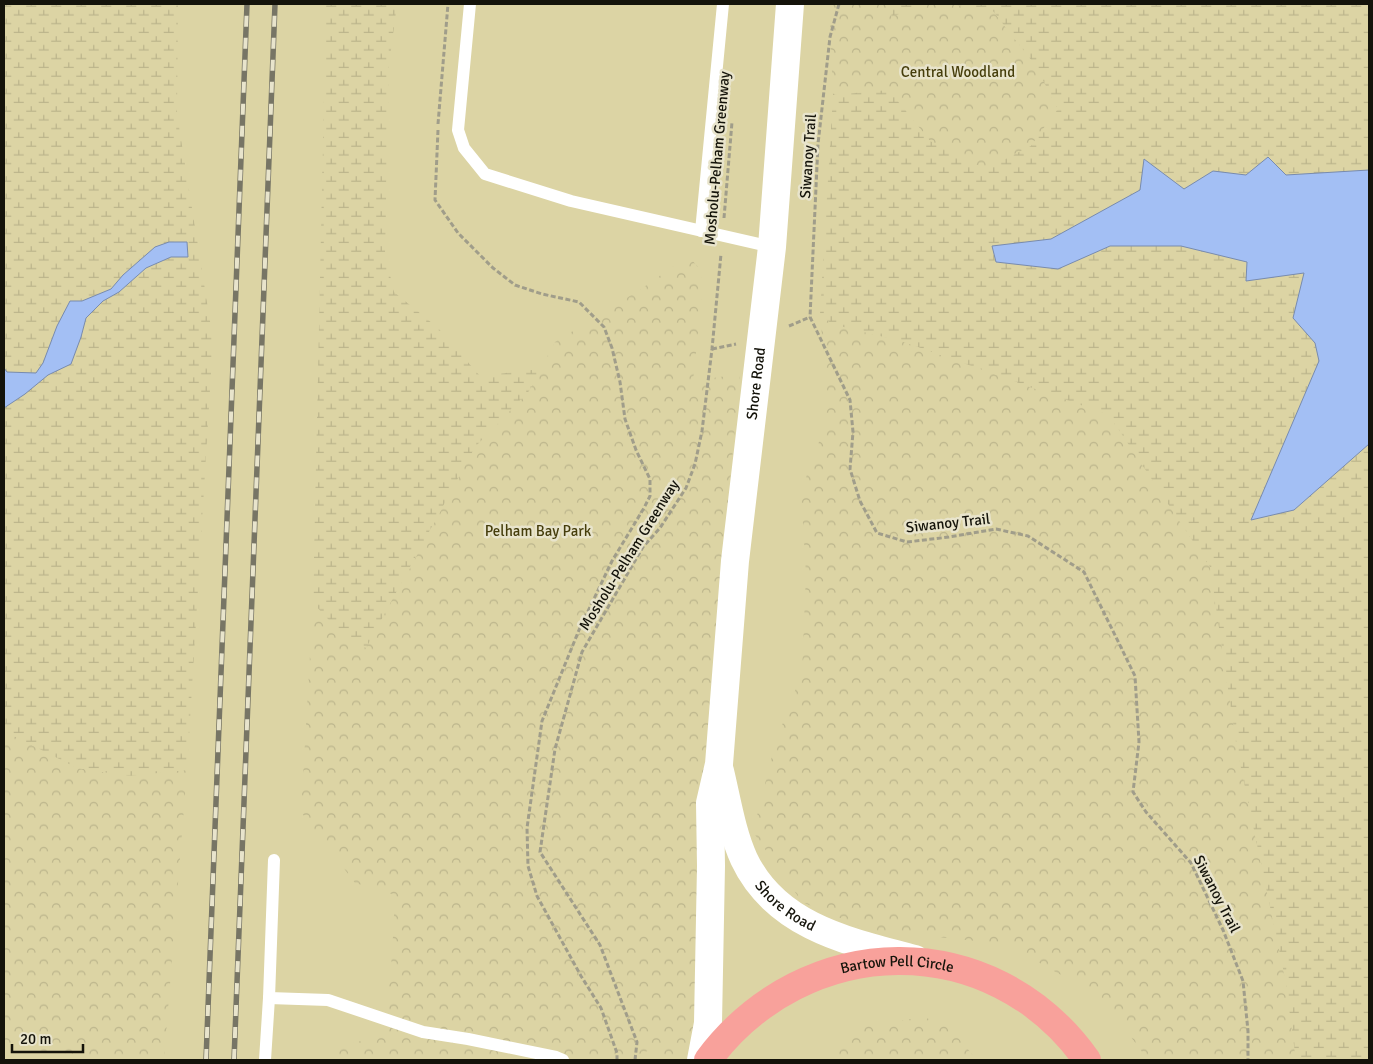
<svg xmlns="http://www.w3.org/2000/svg" width="1373" height="1064" viewBox="0 0 1373 1064" font-family="Signika,sans-serif">
  <style>
    .green { fill: #dcd4a4 }
    .forest { fill: url(#forest-crowns) }
    .wetland { fill: url(#wetland-marsh) }
    .water { fill: #a3bff4; stroke: #788bae }
    .lines { fill: none; stroke-linecap: round; stroke-linejoin: round }
    .path { stroke: #a09d8a; stroke-width: 3; stroke-dasharray: 5 2.5; stroke-linecap: butt }
    .lane { stroke: #fff; stroke-width: 12 }
    .secondary { stroke: #fff; stroke-width: 28 }
    .primary { stroke: #f8a19b; stroke-width: 28 }
    .rail-casing { stroke: #777565; stroke-width: 5.5 }
    .rail { stroke: #e8e4cc; stroke-width: 4; stroke-dasharray: 11; stroke-linecap: butt }
    .labels { text-anchor: middle; dominant-baseline: central; stroke-width: 5; stroke-linejoin: round; paint-order: stroke }
    .park-label { font-size: 15px; fill: #463e0c; stroke: #e8e4cc }
    .street-label { font-size: 15px; fill: #14130a; stroke: #e8e4cc }
  </style>
  <defs>
    <pattern id="forest-crowns" width="20" height="18" patternUnits="userSpaceOnUse" patternTransform="scale(1.25)"><rect width="20" height="18" fill="#dcd4a4"/><path d="M2 6a3 3 0 1 1 6 0M12 15a3 3 0 1 1 6 0" fill="none" stroke="#bcb58c"/></pattern>
    <pattern id="wetland-marsh" width="20" height="14" patternUnits="userSpaceOnUse" patternTransform="scale(1.25)"><rect width="20" height="14" fill="#dcd4a4"/><path d="M1 5h8M5 5V1M11 12h8M15 12V8" fill="none" stroke="#bcb58c"/></pattern>
  </defs>
  <rect width="100%" height="100%" fill="#e8e4cc"/>
  <path class="green" d="M4,4H1369L1110,246L1369,1060H4Z"/>
  <g class="forest">
    <path d="M829,4H894L891,16L927,4H950L993,11L1035,65L1058,108L1031,146L985,169L930,141L889,91L833,95Z"/>
    <path d="M688,256L701,270L703,288L693,381L740,374L710,696L700,840L697,1031L674,1058L650,1050L625,1060H332V1048L382,1036L392,956L395,895L355,883L301,812L313,603L344,636L409,570L475,447L529,391L555,342L641,289Z"/>
    <path d="M820,315L832,324L904,342L1109,415L1210,567L1237,749L1285,978L1296,1060H1148L1102,998L1006,944L869,930L802,902L753,832L775,744L802,672L806,574L801,491L823,431L827,389Z"/>
    <path d="M4,731L77,768L129,776L187,770L164,1060H133L4,1047Z"/>
    <path d="M924,1017L950,1028L977,1060H827L856,1027Z"/>
  </g>
  <g class="wetland">
    <path d="M4,4H178L177,114L213,340L187,770L129,776L77,768L4,731V408L25,394L48,375L70,364L81,337L86,318L103,301L119,292L146,268L171,257H188L155,247L123,275L111,289L82,301L57,326L43,363L36,373L7,372L4,368Z"/>
    <path d="M326,4H397L389,65L385,254L394,292L438,328L480,376L541,369L529,391L475,447L366,648L344,636L313,603Z"/>
    <path d="M894,4H927L891,17Z"/>
    <path d="M950,4H1369V1060H1296L1285,978L1237,749L1210,567L1109,415L904,342L832,324L820,315L833,95L889,90L930,141L985,169L1031,146L1058,109L1035,65L993,11Z"/>
  </g>
  <g class="water">
    <path d="M1268,157L1286,175L1369,170V444L1294,510L1251,520L1319,361L1315,343L1293,318L1304,273L1246,281L1247,262L1181,246H1110L1058,269L996,262L992,246L1051,239L1140,190L1144,159L1184,189L1213,171L1246,175Z"/>
    <path d="M169,242H187L188,257H171L146,268L119,292L103,301L86,318L81,337L71,364L48,375L25,394L4,408V368L7,372L36,373L43,363L57,326L70,301H82L111,289L123,275L155,247Z"/>
  </g>
  <g class="lines">
    <g class="path">
      <path d="M839,4L830,37L818,144L810,317L850,400L853,432L850,469L860,501L877,533L907,542L949,537L996,529L1028,536L1084,572L1135,676L1139,742L1133,792L1146,812L1191,863L1223,930L1243,981L1248,1031V1060"/>
      <path d="M438,124L448,4"/>
      <path d="M438,130L435,200L458,233L493,268L515,285L542,294L579,302L604,327L612,348L620,382L625,419L636,450L650,479V496L644,508L612,561L579,630L542,721L527,828L528,866L537,896L581,976L601,1008L617,1053V1060"/>
      <path d="M724,218L732,122"/>
      <path d="M789,326L810,317"/>
      <path d="M712,349L736,344"/>
      <path d="M635,1060L637,1042L600,945L540,852L555,749L582,652L643,547L660,528L686,488L695,464L702,431L712,349L721,254"/>
    </g>
    <g class="lane">
      <path d="M470,4L458,130L464,148L485,174L571,201L772,247"/>
      <path d="M701,231L723,4"/>
      <path d="M269,998L328,1000L423,1032L468,1039L556,1057L563,1060"/>
      <path d="M265,1060L269,998L274,860"/>
    </g>
    <g class="secondary">
      <path id="s1" d="M720,771C727,800 732,833 744,859C776,927 850,942 915,959"/>
      <path id="s2" d="M701,1060L708,1023L711,866L710,803L719,764L735,561L772,247L790,4"/>
    </g>
    <path class="primary" id="s3" d="M708,1060C805,930 992,926 1087,1060"/>
    <defs>
      <g id="rail">
        <path d="M206,1060L247,4"/>
        <path d="M234,1060L275,4"/>
      </g>
    </defs>
    <use href="#rail" class="rail-casing"/>
    <use href="#rail" class="rail"/>
  </g>
  <g class="labels">
    <g class="park-label">
      <text x="958" y="72">Central Woodland</text>
      <text x="538" y="531">Pelham Bay Park</text>
    </g>
    <g class="street-label">
      <text transform="translate(808 156) rotate(-86)">Siwanoy Trail</text>
      <text transform="translate(717 158) rotate(-85)">Mosholu-Pelham Greenway</text>
      <text stroke="none"><textPath href="#s2" startOffset="680">Shore Road</textPath></text>
      <text transform="translate(948 523) rotate(-6)">Siwanoy Trail</text>
      <text transform="translate(629 555) rotate(-58)">Mosholu-Pelham Greenway</text>
      <text transform="translate(1217 894) rotate(63)">Siwanoy Trail</text>
      <text stroke="none"><textPath href="#s1" startOffset="155">Shore Road</textPath></text>
      <text stroke="none"><textPath href="#s3" startOffset="221">Bartow Pell Circle</textPath></text>
    </g>
  </g>
  <rect width="1373" height="1064" fill="none" stroke="#14130a" stroke-width="10"/>
  <path d="M12 1044v8h71v-8" fill="none" stroke="#14130a" stroke-width="2.5"/>
  <text x="20" y="1044" font-size="15" fill="#14130a" stroke="#e8e4cc" stroke-width="4" paint-order="stroke">20 m</text>
</svg>
